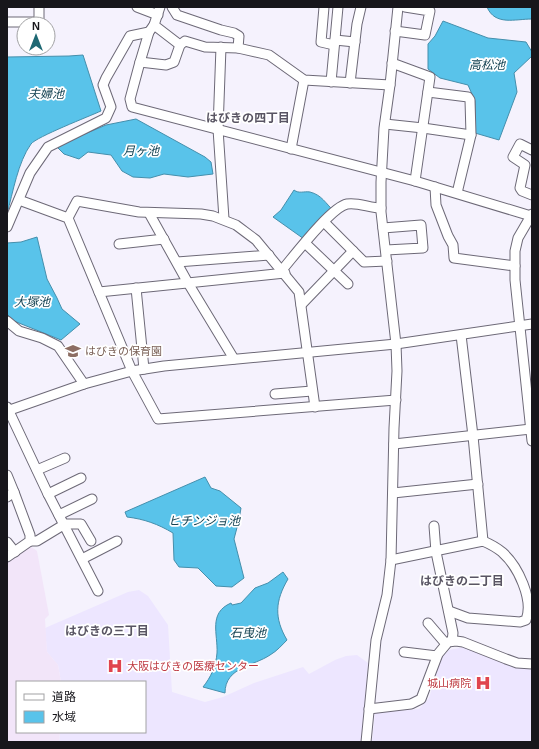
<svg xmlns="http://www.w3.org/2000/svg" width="539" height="749" viewBox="0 0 539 749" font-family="Arial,'Noto Sans JP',sans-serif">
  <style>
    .built { fill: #ede6ff }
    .education { fill: #f2e5f9 }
    .water { fill: #59c3ea; stroke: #458fac }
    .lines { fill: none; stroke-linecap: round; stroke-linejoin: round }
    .minor-casing { stroke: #6d6977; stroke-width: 11 }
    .minor { stroke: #fff; stroke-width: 9 }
    .labels { text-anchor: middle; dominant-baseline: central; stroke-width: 3.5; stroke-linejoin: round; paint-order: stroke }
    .education-label { font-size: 11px; fill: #785e54; stroke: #fff; text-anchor: start }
    .health-label { font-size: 11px; fill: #be3a42; stroke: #fff; text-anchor: start }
    .water-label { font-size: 12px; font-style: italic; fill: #134252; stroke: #fff }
    .neighbourhood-label { font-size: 12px; font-weight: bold; fill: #595563; stroke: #fff }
  </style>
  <rect width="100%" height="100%" fill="#f5f2fd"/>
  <g class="built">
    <path d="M139,590L148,596L168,625L172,692L205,702L223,697L254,683L303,667L309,674L335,660L346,656L357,655L368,663L361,742H59L60,732H145V682H61L58,665L47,652L45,628L128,592Z"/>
    <path d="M464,647L532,668V742H372L375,713L419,709L429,698L441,658L449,650Z"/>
  </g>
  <path class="education" d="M30,546L37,551L49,615L45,619L47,652L58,665L61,682H17V732H60L59,742H7V562Z"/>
  <g class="water">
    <path d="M487,7H532V19C515,19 495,26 487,7Z"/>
    <path d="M443,21L488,38L526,42L532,52V56L514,73L517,92L499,140L475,133V101L468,85L440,78L428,69V44L435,36Z"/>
    <path d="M83,55L101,111C90,116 36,137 31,144C18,162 13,192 7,214V57L69,56Z"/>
    <path d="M136,119L205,157L211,162L213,174L188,177L164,174L150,178L133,177L122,171L111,155L88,152L79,159L64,154L56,146L106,125Z"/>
    <path d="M294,190C299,194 304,191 310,192C322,195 326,204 333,210L304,239L273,217L281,210Z"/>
    <path d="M37,237L47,279L57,298L62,309L80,324L61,340L14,321L7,314V243L21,242Z"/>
    <path d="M205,477L211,488L220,491L241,508L239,520L234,539L244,578L232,587L216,586L198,568L179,567L174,560L173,533C158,524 144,519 127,517L125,512Z"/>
    <path d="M283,572L288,579C275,601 274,618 287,640C282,645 277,651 270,655C254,666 225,667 225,693L203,687C211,677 216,666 217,653C218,634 208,613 231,603L232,605L241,603L255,588L268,583Z"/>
  </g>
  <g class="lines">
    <defs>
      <g id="minor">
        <path d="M137,7L158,15"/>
        <path d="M160,7L154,25L180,45"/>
        <path d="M172,7L177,15L221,30L234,33L239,36L238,48"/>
        <path d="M324,7L321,42L334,45"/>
        <path d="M7,22H39V7"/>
        <path d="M154,25L149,32L140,62L130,99L132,107L415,181L531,216"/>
        <path d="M395,31L425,35L430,11L405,7"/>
        <path d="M335,40L355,42"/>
        <path d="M221,47L218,129L224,219"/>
        <path d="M140,62L166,65L174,62L180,45L185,41L205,47L238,48L269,55L304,80L390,85"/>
        <path d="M392,63L430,77L415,181"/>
        <path d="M331,82L338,7"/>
        <path d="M350,83L357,24L361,7"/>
        <path d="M428,92L468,97L470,100L471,135L457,193"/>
        <path d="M385,124L423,128L471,135"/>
        <path d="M291,149L304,80"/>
        <path d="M532,150L520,144L513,157L525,165L520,188L522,191L532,195"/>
        <path d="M435,187L436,205L448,236L453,245L454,258L515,266"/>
        <path d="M19,200L68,218L132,371L158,419L396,400"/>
        <path d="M149,213L188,283L234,359"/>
        <path d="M532,214L518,238L515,251V280L532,441"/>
        <path d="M68,218L77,201L139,212L201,214L213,216L236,225L256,240L299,292L315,407"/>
        <path d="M324,222L364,262L387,261"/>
        <path d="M7,227L30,173L48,147L106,118L111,107L103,85L106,78L130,36L149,32"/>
        <path d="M383,228L421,225L423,248L386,250"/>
        <path d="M305,243L348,284"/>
        <path d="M119,244L164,239"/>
        <path d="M177,262L269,255"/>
        <path d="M282,270C294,256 331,207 347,204C358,202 370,208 381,208"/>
        <path d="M136,288L144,369"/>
        <path d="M99,292L285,273"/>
        <path d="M301,305L353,251"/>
        <path d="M7,321L19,331L42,338L58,346L84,384"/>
        <path d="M461,335L473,436L483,541"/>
        <path d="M275,394L312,391"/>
        <path d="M7,407L48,494L98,591"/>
        <path d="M7,411L84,384L132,371L164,366L396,344L532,324"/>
        <path d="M394,444L531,429"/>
        <path d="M37,470L65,458"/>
        <path d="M7,475L14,492L7,497"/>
        <path d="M393,493L478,484"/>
        <path d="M48,494L81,478"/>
        <path d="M59,515L92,499"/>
        <path d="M434,526L436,552L453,633L452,641"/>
        <path d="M30,541H37L65,524H81L91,541"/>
        <path d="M7,542L15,552"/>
        <path d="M7,557L30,541V535L14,492"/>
        <path d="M82,559L117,541"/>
        <path d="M391,560L483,541C490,544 497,548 502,552C518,566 534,600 526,620L520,622L468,618L449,611"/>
        <path d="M428,623L446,644"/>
        <path d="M404,652L437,656"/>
        <path d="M369,709L411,704L421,699L438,654L448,642L456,641L463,642L506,659L517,663L532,664"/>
        <path d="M366,742L376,640L387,595L391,560L394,428L397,371L396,344L381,212V182L384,128L390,85L398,7"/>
      </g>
    </defs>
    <use href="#minor" class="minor-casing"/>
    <use href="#minor" class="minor"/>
  </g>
  <defs>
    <symbol id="school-bare" viewBox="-9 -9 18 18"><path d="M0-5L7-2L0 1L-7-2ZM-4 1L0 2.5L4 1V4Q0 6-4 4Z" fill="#8d6e63" stroke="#fff" stroke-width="2.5" paint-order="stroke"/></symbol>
    <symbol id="hospital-bare" viewBox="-9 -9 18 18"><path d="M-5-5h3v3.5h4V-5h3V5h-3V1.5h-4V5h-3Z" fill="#e0444e" stroke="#fff" stroke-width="2.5" paint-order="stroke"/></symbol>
  </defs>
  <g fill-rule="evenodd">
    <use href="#school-bare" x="62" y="340" width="22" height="22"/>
    <use href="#hospital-bare" x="104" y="655" width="22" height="22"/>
    <use href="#hospital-bare" x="472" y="672" width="22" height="22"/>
  </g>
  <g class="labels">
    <g class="education-label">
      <text x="85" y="351">はびきの保育園</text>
    </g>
    <g class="health-label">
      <text x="127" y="666">大阪はびきの医療センター</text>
      <text x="471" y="683" text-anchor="end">城山病院</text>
    </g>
    <g class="water-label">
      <text x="487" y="65">高松池</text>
      <text x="46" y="94">夫婦池</text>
      <text x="141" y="151">月ヶ池</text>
      <text x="32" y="302">大塚池</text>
      <text x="204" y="521">ヒチンジョ池</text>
      <text x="248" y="633">石曳池</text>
    </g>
    <g class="neighbourhood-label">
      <text x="248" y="118">はびきの四丁目</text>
      <text x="462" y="581">はびきの二丁目</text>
      <text x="107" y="631">はびきの三丁目</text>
    </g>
  </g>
  <rect width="539" height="749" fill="none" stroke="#17161b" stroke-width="16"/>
  <rect x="16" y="681" width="130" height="52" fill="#ffffff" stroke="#a2a2a4"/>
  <rect x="24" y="694" width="20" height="6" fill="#ffffff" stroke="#a2a2a4"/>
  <text x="52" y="701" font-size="12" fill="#17161b">道路</text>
  <rect x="24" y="711" width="20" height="12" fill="#59c3ea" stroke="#a2a2a4"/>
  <text x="52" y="721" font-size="12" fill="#17161b">水域</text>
  <g transform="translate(36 36)"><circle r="19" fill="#ffffff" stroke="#a2a2a4"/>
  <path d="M0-3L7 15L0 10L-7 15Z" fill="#1e6873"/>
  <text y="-6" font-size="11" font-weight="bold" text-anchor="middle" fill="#17161b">N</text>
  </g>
</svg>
